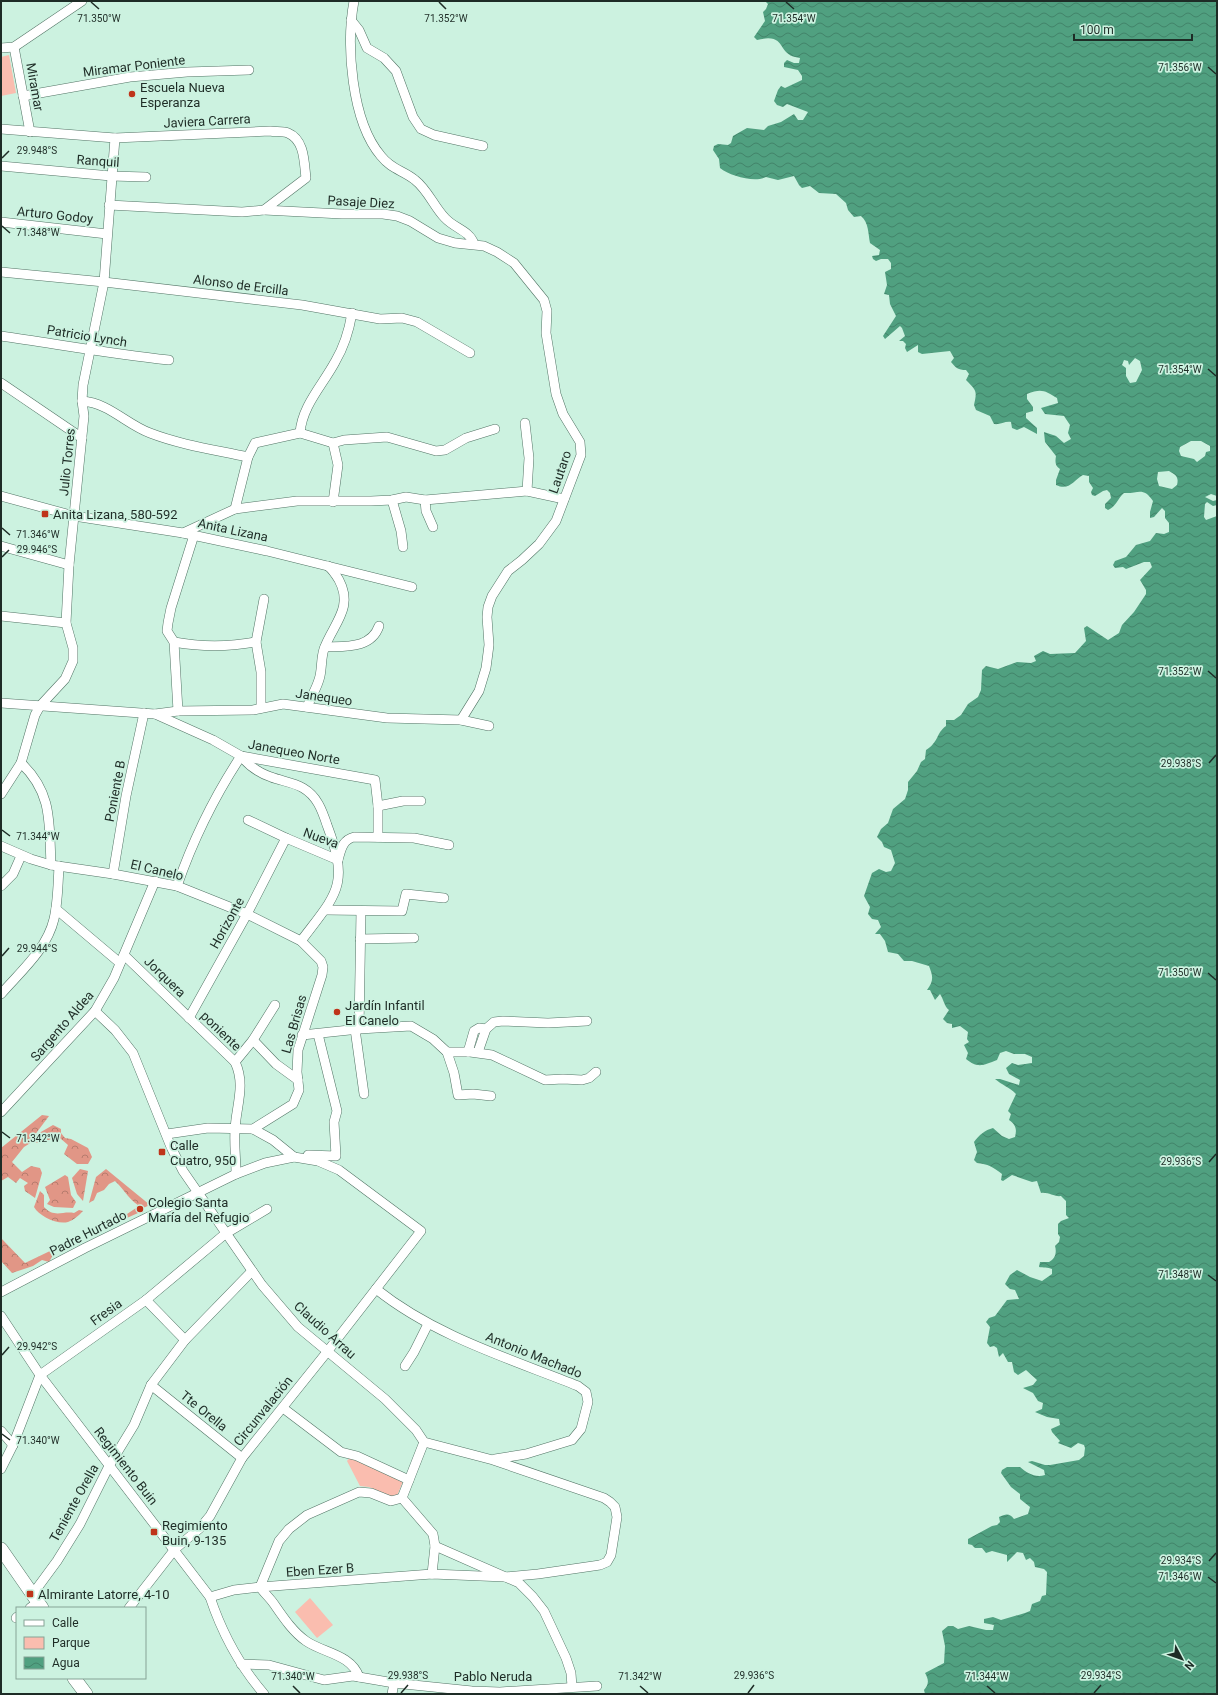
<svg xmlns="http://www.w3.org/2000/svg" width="1218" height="1695" viewBox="0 0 1218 1695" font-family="Roboto,sans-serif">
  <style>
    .forest { fill: url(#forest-crowns) }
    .green { fill: #fabdaf }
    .water { fill: url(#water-waves); fill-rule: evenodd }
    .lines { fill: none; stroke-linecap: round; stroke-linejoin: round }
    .street-casing { stroke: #527465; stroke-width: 10 }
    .secondary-casing { stroke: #527465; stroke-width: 14 }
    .street { stroke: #fff; stroke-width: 9 }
    .secondary { stroke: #fff; stroke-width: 13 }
    .ticks { fill: none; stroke: #1e2c26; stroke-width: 1.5 }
    .poi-dot { fill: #bf341a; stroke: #ccf2e0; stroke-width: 1.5 }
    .labels { text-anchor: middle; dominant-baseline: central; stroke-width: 3.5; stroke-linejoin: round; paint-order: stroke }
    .street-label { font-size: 13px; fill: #1e2c26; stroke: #ccf2e0 }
    .poi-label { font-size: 13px; fill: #1e2c26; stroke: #ccf2e0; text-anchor: start }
    .ticks-label { font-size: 10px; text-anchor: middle; fill: #1e2c26; stroke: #ccf2e0; stroke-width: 3.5; stroke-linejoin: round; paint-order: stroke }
  </style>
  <defs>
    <pattern id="forest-crowns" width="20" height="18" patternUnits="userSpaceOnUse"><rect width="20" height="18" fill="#e19686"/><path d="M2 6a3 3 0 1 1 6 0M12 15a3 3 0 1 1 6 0" fill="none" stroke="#b67b6d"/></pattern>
    <pattern id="water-waves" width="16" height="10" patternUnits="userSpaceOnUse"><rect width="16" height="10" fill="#50a080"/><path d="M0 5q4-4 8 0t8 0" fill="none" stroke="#428369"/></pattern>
  </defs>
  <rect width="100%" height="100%" fill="#ccf2e0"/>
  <g class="forest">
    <path d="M42,1115L49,1116L34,1136L53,1125L61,1129V1133L65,1138L71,1139L88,1148L92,1157L88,1164H77L64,1154L68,1145L53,1132L54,1138L41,1143L32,1142L24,1147L12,1162L22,1172L31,1166L40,1168L42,1173L35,1198L25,1191L24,1186L28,1183L20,1178L16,1183L8,1177L1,1181V1148Z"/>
    <path d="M80,1169L88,1171L83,1201L77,1194L72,1178Z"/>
    <path d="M106,1169L150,1205L143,1208C130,1202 125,1190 115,1181L109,1184L104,1190L97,1193L94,1200L89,1203L96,1177Z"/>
    <path d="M65,1175L68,1177L71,1195L76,1202L73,1208L54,1207L47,1204L50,1200L45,1187Z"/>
    <path d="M40,1191L44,1195V1207C54,1218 62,1211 74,1213L79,1210L83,1211C79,1215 74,1220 68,1222C57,1225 39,1216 34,1207Z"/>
    <path d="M136,1208L138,1213L109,1226L112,1216L124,1213L127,1214Z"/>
    <path d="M1,1238L25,1263L50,1251L53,1255L49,1262L42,1260L33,1266L12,1273L1,1261Z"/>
  </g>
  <g class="green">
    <path d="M9,55L16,93L1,96V57Z"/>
    <path d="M350,1457L404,1479L397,1496L393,1498L369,1487L360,1486L347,1461Z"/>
    <path d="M310,1598L333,1625L317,1638L295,1612Z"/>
  </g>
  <path class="water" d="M765,1H1217V496L1211,494L1205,497L1213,501L1217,500V505L1213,506L1207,502L1205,504L1204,517L1206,520L1217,516V1694H925L924,1690C929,1684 929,1680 925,1673L944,1663L945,1646L942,1631L948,1626H953L958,1629L969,1626L986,1630H993L994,1625L984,1623V1619L993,1617L1001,1620L1025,1613L1030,1611L1032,1604L1040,1601L1042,1596L1046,1595L1047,1572L1044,1569L1035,1567L1034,1562L1030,1558L1026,1560L1023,1553L1017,1552L1007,1562V1555L992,1551L986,1553L982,1548H975L972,1545L968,1544V1539L992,1526L997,1525L1000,1522L999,1517C1006,1514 1009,1513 1014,1519L1028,1514L1030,1507L1020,1499V1494L1011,1487L1001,1473L1002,1470L1007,1467H1020C1027,1473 1035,1478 1045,1475L1044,1470L1028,1462L1032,1461L1045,1465H1050L1079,1460L1084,1456L1085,1448L1084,1445L1078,1443L1071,1448L1058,1443L1060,1441L1052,1432L1051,1429L1060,1425L1059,1419L1047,1417L1035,1412L1042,1409L1043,1403L1038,1401L1033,1393L1023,1388L1033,1385L1037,1380L1026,1370L1018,1375L1014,1372L1012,1362H1008L1003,1353L999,1357L997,1348L994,1346L990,1347L987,1343L990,1327L986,1322L989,1318L995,1316L1007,1300L1019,1299L1015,1290L1010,1289L1005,1284L1010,1275L1017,1270L1030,1277L1042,1281L1052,1274V1269C1048,1267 1043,1268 1039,1267L1040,1262H1049C1055,1259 1057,1253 1055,1246L1059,1242L1060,1237L1058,1234V1224L1061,1221L1069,1218L1066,1215V1201L1061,1196C1054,1197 1049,1192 1041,1193L1037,1181L1032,1182L1012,1175L1003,1181L1001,1180L1002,1174C993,1167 988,1164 977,1163L974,1160L977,1152L974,1142C979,1135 985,1130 993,1128L1002,1136L1009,1139L1015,1137C1017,1129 1016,1125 1009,1120L1011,1114L1008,1111L1016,1094C1009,1087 1002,1085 995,1079H1000L1019,1085L1020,1080L1009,1074L1006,1068L1012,1063L1018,1065L1032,1063V1057L1025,1054H1014L1006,1051L1000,1053L997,1060C984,1065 978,1069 966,1059L968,1053L964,1045L969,1042L967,1039L968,1032L960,1026L952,1028V1024L947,1023L943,1019L949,1010C944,1006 944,1000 940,994L935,1000L930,990H927C934,981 933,976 929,966L912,961H904L898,954L888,952L885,941L880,934H875L881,927L878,920L872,919L868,914L870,907L864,896L872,873L879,869L886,872L891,871L895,863L891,850L884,847L882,842L877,837L881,829L888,823L893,809L905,799L908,790V782L917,771L921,762L925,759L926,750C939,742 936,733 946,726V720H954L961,715L968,704L978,697L981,690L982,670L986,666L998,669L1017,662L1031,663L1036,661L1034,656L1043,651L1050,654L1075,653L1086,641L1084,628L1087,626L1108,640L1119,633L1122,625L1134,612L1146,594V590L1140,580L1152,567L1150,562H1144L1126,569L1123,567L1115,568L1113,565L1115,561L1126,557L1136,545L1150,541L1156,533L1164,534L1169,532V523L1165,518V511L1162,508L1154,517L1150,518V512L1153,501C1143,486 1138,494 1124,493C1118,498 1116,507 1108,510L1105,508V504L1111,498L1110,493L1107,490L1103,491L1095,496L1092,495L1091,492L1093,488L1089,482V476L1083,475C1073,481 1069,491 1056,485V480L1060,469C1055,466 1055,462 1056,456L1045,442L1044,432L1056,436L1064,443L1071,439L1068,433L1070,425L1064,416L1045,414L1041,408L1058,403L1057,398C1045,391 1042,388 1027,394V399L1033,407V411L1026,413V418L1037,428V434L1024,427L1017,430L1012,428L1011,422C1005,421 1000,425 994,424L990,416L976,410L974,405C977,391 977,391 966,380L969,374L966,370C958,370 956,368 951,362L954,358L950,351L922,354L918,352V345L907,352L905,348L906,344L903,341H899L905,336L902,328L900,326L885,339L883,336L896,316L890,304L889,295L884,294L887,285L885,272L891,269V263L888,259H881L876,261L873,259L872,256L879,255L880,250L870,243C868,233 869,223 861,216L854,217L848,210L846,203L836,194L819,193L810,186L802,188L799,185L794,176L778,180L766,177C755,183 730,176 720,168L719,159L713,150L714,146L718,144L728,145L731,143L733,136L747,128L764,130L768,126L781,122L794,114L798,120H803L808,112L787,104L783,107L777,105L774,101L778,90L781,86L785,88L802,80V76L798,70L784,67V63L787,60L794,63H799L800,58C775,56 789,32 757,40L754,37L765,21L763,12L766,9L768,4ZM1135,358L1140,361L1142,370L1136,382L1130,383L1126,376V368L1122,365L1124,360L1128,361L1129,365ZM1191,441H1201L1210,446V451L1206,452L1205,456L1197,462L1194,459L1181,456L1179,451L1180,447ZM1169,471C1176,475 1179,477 1177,485L1172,489L1159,486L1157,479L1158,472Z"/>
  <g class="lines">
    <defs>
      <g id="street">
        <path d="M354,1C346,44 351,121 381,156C392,170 403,170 415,180C428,190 434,207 445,218C454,228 470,231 474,244"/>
        <path d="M351,20L359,30L367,48L384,58L396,71L413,117L421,129L434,135L483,146"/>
        <path d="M14,47L30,132"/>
        <path d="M1,48L14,47L82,1"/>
        <path d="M23,96L130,77L187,72L249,70"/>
        <path d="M1,129L115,138L270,131C275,132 283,131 288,133C305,140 304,163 306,178L264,210L242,212L109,205"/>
        <path d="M1,166L111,176L146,177"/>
        <path d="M264,210L342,214H383L397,216L410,221L438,238L455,243L484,246L497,252L514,263L544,300L547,311L546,333L556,394L563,414L580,442L581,455L556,521L539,544L522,560L508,571L492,596L488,607L487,617L489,645L486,668L479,691L461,720"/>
        <path d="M1,222L107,234"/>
        <path d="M1,272L104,282L302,305L380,319L402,318L417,322L470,353"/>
        <path d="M1,336C57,344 112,354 169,360"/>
        <path d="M1,383L82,438"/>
        <path d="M82,401C109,403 126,424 150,433C181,445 216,450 248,457"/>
        <path d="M525,423L529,458L527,491"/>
        <path d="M300,433C302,406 322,386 335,362C344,347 349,331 352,313"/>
        <path d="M1,496L74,516L183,533L267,551L412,587"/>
        <path d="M392,500L401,531L403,547"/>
        <path d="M425,500L426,511L433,527"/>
        <path d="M333,502L338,465L333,443"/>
        <path d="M235,509L248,457L255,443L300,433L333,443L344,440L387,437L436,451L445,450L466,438L495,429"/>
        <path d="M183,533L235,509L297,501H371L392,500L406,497L425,500L527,491L564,499"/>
        <path d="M1,546L69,565"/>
        <path d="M1,616L66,623"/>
        <path d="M174,642C201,647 228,647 256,642"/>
        <path d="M325,647C345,646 371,649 379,626"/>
        <path d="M1,703L155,714L213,740L241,756L375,780L378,806V837"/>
        <path d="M307,707C311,697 318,686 320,676C322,667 321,658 324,649C333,624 354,608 339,580C336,575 333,570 328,566"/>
        <path d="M261,708V672L256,642L264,599"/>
        <path d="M178,711L174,642L167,631L168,623L171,608L194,535"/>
        <path d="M155,714L178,711L253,710L283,704L387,718L461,720L489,726"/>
        <path d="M241,756C249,766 259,773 271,777C281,781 293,782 303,788C317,796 322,810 327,825C350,886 337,893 301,941"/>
        <path d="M21,763C53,793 49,824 51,865"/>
        <path d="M1,794L21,763L35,715L40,706L65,679L73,661V648L66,623L69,565L84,416L82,401L83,385L104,282L115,138"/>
        <path d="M378,806L403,801H421"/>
        <path d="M248,820L286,838L338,860"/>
        <path d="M1,846L31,859L51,865L113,874L177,886L247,914L301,941L321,961L323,967L322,975L298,1050L297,1072L299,1090L293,1104L253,1129L208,1128L167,1134"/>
        <path d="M338,860C341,850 342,840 354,837L414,838L449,845"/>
        <path d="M113,874L126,796L144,713"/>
        <path d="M1,886L13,874L21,856"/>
        <path d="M177,886C193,840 214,797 241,756"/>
        <path d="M56,909L120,963"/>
        <path d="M325,910L402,911L406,894L444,898"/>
        <path d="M360,939L414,938"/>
        <path d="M124,955L235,1062C246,1085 236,1106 235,1130C234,1144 236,1159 236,1174"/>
        <path d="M1,994C21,971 47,949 54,919C58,902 58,883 59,866"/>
        <path d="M95,1011L115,1030L133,1053L171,1147L183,1171L262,1285L298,1327L385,1399L416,1430L424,1442L493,1460L604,1498L610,1502L615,1507L617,1517L611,1555L607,1562L600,1565L538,1574L505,1577L432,1574L260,1587L234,1590L210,1597"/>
        <path d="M189,1018L247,914L286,838"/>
        <path d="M355,1029L364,1094"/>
        <path d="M359,1029L361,911"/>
        <path d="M302,1035L359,1029L411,1026L433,1039L447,1052L454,1073L458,1095L473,1094L491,1096"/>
        <path d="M253,1040L276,1064L298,1080"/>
        <path d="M447,1052H470L492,1055L545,1080L563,1079L582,1080L589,1078L596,1072"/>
        <path d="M468,1052L474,1031L479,1028L486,1029"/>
        <path d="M478,1052L486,1029L494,1022L503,1021L548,1023L587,1021"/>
        <path d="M235,1062L253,1040L275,1005"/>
        <path d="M1,1112L95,1011L114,978L155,881"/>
        <path d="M253,1129L273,1140L294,1157"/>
        <path d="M308,1155L336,1156L334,1122L337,1111L318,1034"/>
        <path d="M376,1289C435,1336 508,1358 578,1386L586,1392L588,1402L581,1429L572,1440L526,1454L495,1459"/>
        <path d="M1,1292L85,1248L236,1174L265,1163L294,1157L318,1161L339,1170L421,1231L327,1352L242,1458L210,1516L200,1528L175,1549L129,1608"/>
        <path d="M146,1300L185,1340"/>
        <path d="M1,1316L40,1375L210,1597C222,1633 239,1665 264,1694"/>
        <path d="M405,1366L414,1352L428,1324"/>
        <path d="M151,1385L242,1458"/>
        <path d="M283,1408L341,1452L357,1456L409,1480"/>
        <path d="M1,1431L13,1445"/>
        <path d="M1,1469L13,1445L40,1375L146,1300L225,1234L267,1209"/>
        <path d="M402,1498L433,1534L435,1546L519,1583L533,1597L544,1611L566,1658L571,1673L572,1687"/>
        <path d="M402,1498L424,1442"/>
        <path d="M432,1574L435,1546"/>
        <path d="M32,1595L57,1561L80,1524L109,1466L134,1425L151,1385L185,1340L252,1271"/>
        <path d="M30,1608L38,1602"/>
        <path d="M16,1618L17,1617"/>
        <path d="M241,1664L269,1665L324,1680L353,1676L394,1683L472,1691L500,1692L597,1686"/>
        <path d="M359,1677C351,1654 323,1653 306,1641C293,1632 283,1617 274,1604C270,1598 264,1593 260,1587L279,1541L289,1529L307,1515L359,1492L371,1493L391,1501L402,1498"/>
        <path d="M392,1694L394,1683"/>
      </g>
      <g id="secondary">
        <path d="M1,1549L42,1608"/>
        <path d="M74,1678L86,1694"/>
      </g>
    </defs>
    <use href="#street" class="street-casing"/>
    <use href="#secondary" class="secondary-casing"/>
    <use href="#street" class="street"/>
    <use href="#secondary" class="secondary"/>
  </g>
  <path class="ticks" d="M91,2L99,9M439,2L446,9M786,2L794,9M1208,67L1216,74M2,158L9,151M2,226L10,233M1208,369L1216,376M2,528L10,535M2,557L9,550M1208,671L1216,678M1209,763L1216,755M2,830L10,836M2,956L9,948M1208,973L1216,980M2,1132L10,1138M1209,1162L1216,1154M1208,1275L1216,1281M2,1355L9,1347M2,1434L10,1440M1209,1561L1216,1553M1208,1577L1216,1583M293,1686L300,1693M640,1686L648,1693M987,1686L995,1693M401,1693L408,1685M748,1693L754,1685M1094,1693L1101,1685"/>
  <g class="poi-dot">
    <circle cx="132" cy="94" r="4"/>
    <rect x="41" y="510" width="8" height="8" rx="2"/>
    <circle cx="337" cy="1012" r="4"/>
    <rect x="158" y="1148" width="8" height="8" rx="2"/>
    <circle cx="140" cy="1209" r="4"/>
    <rect x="150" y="1528" width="8" height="8" rx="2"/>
    <rect x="26" y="1590" width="8" height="8" rx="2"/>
  </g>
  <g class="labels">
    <g class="street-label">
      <text transform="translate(134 66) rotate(-7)">Miramar Poniente</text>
      <text transform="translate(35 87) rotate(80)">Miramar</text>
      <text transform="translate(207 121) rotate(-3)">Javiera Carrera</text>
      <text transform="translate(98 161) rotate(4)">Ranquil</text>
      <text transform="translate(361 202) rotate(3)">Pasaje Diez</text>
      <text transform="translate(55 215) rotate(6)">Arturo Godoy</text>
      <text transform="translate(241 285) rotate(7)">Alonso de Ercilla</text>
      <text transform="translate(87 336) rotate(9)">Patricio Lynch</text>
      <text transform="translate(67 462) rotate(-84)">Julio Torres</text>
      <text transform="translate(560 472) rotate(-71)">Lautaro</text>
      <text transform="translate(233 530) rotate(12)">Anita Lizana</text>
      <text transform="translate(324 697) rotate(8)">Janequeo</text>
      <text transform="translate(294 752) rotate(10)">Janequeo Norte</text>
      <text transform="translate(115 791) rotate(-79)">Poniente B</text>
      <text transform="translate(321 838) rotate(20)">Nueva</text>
      <text transform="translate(157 870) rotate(13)">El Canelo</text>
      <text transform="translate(227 923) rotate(-61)">Horizonte</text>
      <text transform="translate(165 977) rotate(44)">Jorquera</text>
      <text transform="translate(294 1024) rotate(-74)">Las Brisas</text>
      <text transform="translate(62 1026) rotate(-49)">Sargento Aldea</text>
      <text transform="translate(221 1031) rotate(44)">poniente</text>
      <text transform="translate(88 1233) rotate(-27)">Padre Hurtado</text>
      <text transform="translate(106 1312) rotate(-36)">Fresia</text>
      <text transform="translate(325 1330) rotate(42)">Claudio Arrau</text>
      <text transform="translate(534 1355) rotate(22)">Antonio Machado</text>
      <text transform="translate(204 1411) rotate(39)">Tte Orella</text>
      <text transform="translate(263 1411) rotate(-51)">Circunvalación</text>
      <text transform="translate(126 1466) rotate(52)">Regimiento Buin</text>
      <text transform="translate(74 1503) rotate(-61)">Teniente Orella</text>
      <text transform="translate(320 1570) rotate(-4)">Eben Ezer B</text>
      <text x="493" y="1676">Pablo Neruda</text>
    </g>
    <g class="poi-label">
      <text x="140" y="87">Escuela Nueva<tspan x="140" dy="15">Esperanza</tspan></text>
      <text x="53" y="514">Anita Lizana, 580-592</text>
      <text x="345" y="1005">Jardín Infantil<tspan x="345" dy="15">El Canelo</tspan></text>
      <text x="170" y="1145">Calle<tspan x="170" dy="15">Cuatro, 950</tspan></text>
      <text x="148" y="1202">Colegio Santa<tspan x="148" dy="15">María del Refugio</tspan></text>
      <text x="162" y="1525">Regimiento<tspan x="162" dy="15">Buin, 9-135</tspan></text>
      <text x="38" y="1594">Almirante Latorre, 4-10</text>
    </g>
  </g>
  <g class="ticks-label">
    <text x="99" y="22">71.350°W</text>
    <text x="446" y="22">71.352°W</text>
    <text x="794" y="22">71.354°W</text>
    <text x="1180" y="71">71.356°W</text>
    <text x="37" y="154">29.948°S</text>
    <text x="38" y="236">71.348°W</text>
    <text x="1180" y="373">71.354°W</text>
    <text x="38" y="538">71.346°W</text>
    <text x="37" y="553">29.946°S</text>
    <text x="1180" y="675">71.352°W</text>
    <text x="1181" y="767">29.938°S</text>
    <text x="38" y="840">71.344°W</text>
    <text x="37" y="952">29.944°S</text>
    <text x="1180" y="976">71.350°W</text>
    <text x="38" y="1142">71.342°W</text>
    <text x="1181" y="1165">29.936°S</text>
    <text x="1180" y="1278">71.348°W</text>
    <text x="37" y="1350">29.942°S</text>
    <text x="38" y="1444">71.340°W</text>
    <text x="1181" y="1564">29.934°S</text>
    <text x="1180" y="1580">71.346°W</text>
    <text x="408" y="1679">29.938°S</text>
    <text x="754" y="1679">29.936°S</text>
    <text x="1101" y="1679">29.934°S</text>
    <text x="293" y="1680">71.340°W</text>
    <text x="640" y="1680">71.342°W</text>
    <text x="987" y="1680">71.344°W</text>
  </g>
  <rect width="1218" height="1695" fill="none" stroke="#1e2c26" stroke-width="4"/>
  <rect x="16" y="1607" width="130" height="72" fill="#ccf2e0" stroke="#86a396"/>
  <rect x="24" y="1620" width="20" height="6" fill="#ffffff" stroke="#86a396"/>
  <text x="52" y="1627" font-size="12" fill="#1e2c26">Calle</text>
  <rect x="24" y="1637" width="20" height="12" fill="#fabdaf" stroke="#86a396"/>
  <text x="52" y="1647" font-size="12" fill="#1e2c26">Parque</text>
  <rect x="24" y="1657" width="20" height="12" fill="url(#water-waves)" stroke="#86a396"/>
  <text x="52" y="1667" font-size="12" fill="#1e2c26">Agua</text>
  <g transform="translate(1182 1659) rotate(131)" stroke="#ccf2e0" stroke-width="3" paint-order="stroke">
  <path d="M0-3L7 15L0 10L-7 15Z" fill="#1e2c26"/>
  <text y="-6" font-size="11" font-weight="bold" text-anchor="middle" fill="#1e2c26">N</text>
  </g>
  <path d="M1074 34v6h118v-6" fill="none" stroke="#1e2c26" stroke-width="2"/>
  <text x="1080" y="34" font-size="12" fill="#1e2c26" stroke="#ccf2e0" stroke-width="3" paint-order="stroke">100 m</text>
</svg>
